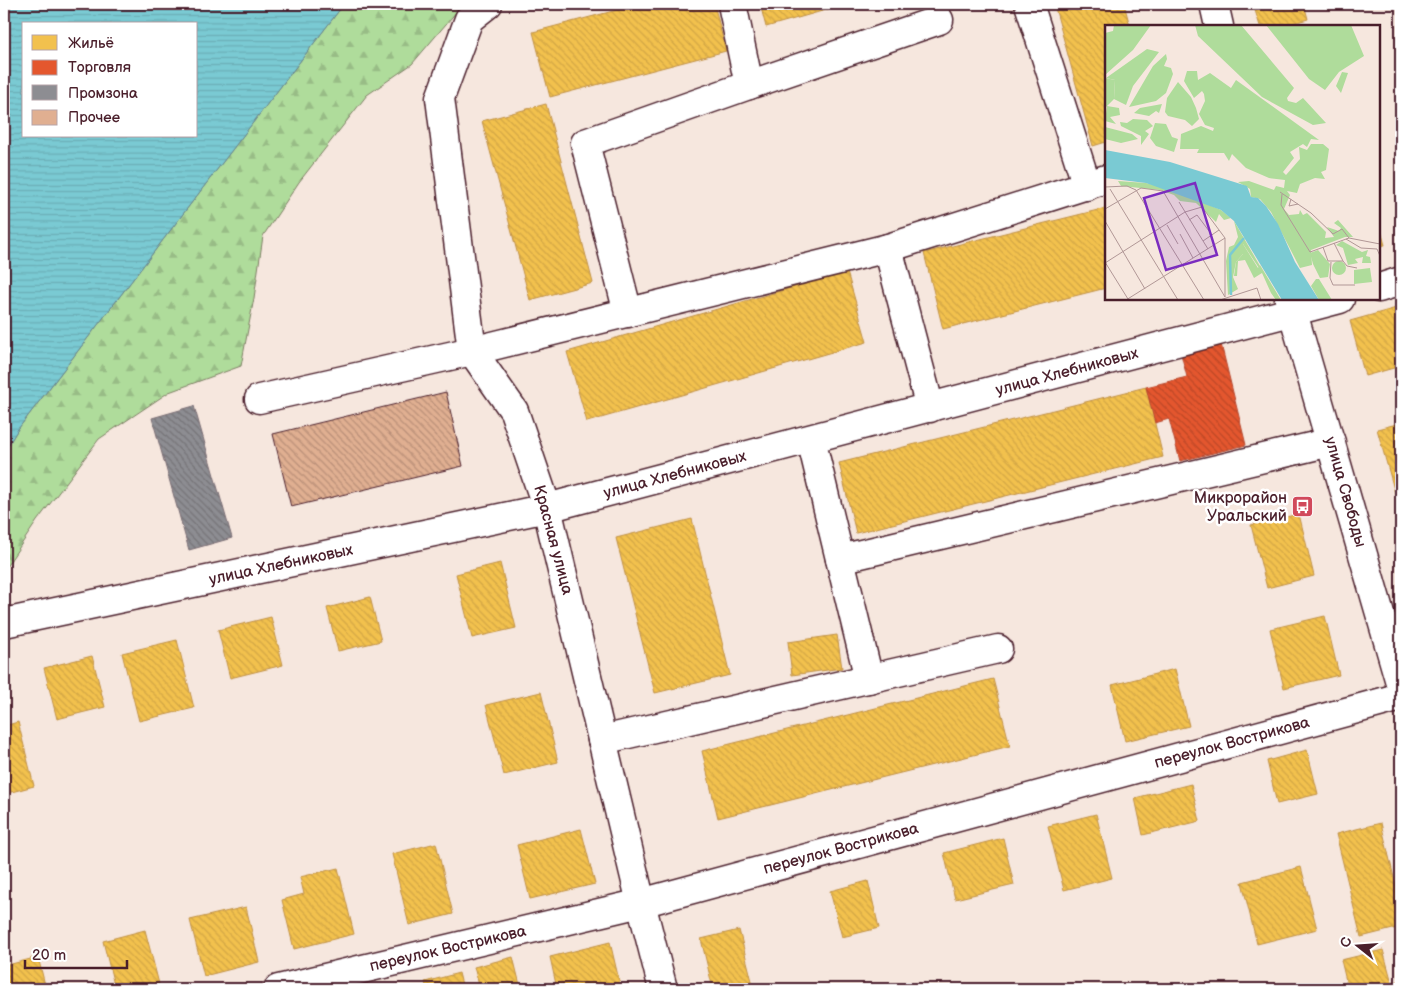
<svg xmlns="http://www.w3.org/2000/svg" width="1405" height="993" viewBox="0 0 1405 993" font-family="'Balsamiq Sans',sans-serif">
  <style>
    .forest { fill: url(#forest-firs); stroke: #7c7e63 }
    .water { fill: url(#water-rules); stroke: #678690; fill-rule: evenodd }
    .homes { fill: url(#homes-back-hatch); stroke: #c09044 }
    .shops { fill: url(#shops-back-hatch); stroke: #b6462d }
    .industry { fill: url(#industry-back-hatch); stroke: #796c73 }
    .building { fill: url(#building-back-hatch); stroke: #4a1f2b }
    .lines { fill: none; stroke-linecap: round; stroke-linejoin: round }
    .minor-casing { stroke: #4a1f2b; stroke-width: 31 }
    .minor { stroke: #fff; stroke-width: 28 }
    .labels { text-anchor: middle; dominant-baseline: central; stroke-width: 5; stroke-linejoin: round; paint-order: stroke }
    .street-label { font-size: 16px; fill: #4a1f2b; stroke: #fff }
    .poi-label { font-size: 16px; fill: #4a1f2b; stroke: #fff; text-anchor: end }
    .inset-river { fill: none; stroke: #7acad3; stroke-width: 2.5 }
    .inset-road { fill: none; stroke: #b19796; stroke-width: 1 }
    .view { fill: #7b2cbf; fill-opacity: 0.15; stroke: #7b2cbf; stroke-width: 2.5 }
    .inset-edge { fill: none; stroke: #4a1f2b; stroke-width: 2.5 }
  </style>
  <defs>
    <pattern id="forest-firs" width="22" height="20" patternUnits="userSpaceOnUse" patternTransform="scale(1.25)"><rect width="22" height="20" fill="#afdc9b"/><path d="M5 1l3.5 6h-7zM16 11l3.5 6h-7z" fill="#98bc86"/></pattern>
    <pattern id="water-rules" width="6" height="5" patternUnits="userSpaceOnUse" patternTransform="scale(1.25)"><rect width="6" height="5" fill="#7acad3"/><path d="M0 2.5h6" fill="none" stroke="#6badb5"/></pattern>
    <pattern id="homes-back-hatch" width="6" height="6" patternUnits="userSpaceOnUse" patternTransform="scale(1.25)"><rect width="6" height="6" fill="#f2c14e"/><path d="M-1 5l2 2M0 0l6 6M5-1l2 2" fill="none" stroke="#d1a544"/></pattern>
    <pattern id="shops-back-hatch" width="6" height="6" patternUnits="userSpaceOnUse" patternTransform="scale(1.25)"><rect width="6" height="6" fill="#e4572e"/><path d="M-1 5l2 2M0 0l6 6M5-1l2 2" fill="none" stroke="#bb4727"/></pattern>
    <pattern id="industry-back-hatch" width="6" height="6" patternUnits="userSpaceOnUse" patternTransform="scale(1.25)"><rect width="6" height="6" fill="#8d8d92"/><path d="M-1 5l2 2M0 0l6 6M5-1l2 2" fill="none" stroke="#757377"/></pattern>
    <pattern id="building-back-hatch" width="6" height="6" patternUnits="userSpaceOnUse" patternTransform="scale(1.25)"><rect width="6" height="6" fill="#e0af91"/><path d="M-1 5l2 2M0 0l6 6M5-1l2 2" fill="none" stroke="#b88e77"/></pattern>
  </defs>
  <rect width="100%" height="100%" fill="#f6e7de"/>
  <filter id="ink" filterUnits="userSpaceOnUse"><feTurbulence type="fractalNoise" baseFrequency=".02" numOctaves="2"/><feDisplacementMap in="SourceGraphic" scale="10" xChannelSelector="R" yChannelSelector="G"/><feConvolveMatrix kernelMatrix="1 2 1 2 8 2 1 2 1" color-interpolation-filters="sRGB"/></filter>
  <g filter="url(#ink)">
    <path class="forest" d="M344,4H463L412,64L367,95L299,182L263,236L254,298L241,366L169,392L99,439L37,521L4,570V452L18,429Z"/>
    <path class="water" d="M4,4H344L18,429L4,452ZM24,24H196V136H24Z"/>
    <g class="homes">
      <path d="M640,4H714L726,51L550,97L533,32Z"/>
      <path d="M760,4H847L766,27Z"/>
      <path d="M1054,4H1124L1130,26H1106V142L1093,146Z"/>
      <path d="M1253,4H1304L1308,19L1283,26H1260Z"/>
      <path d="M546,104L593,283L530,300L482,121Z"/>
      <path d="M1106,208V288L943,329L924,253Z"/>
      <path d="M1379,224L1385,245L1379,246Z"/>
      <path d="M847,272L867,342L587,422L567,352Z"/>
      <path d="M1400,307L1401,313V366L1365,376L1350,321Z"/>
      <path d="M1146,387L1163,457L856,533L839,463Z"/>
      <path d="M1401,423V506L1399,507L1377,429Z"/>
      <path d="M1299,514L1314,576L1267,588L1251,525Z"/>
      <path d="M692,519L730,675L655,693L616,538Z"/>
      <path d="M500,563L516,628L472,638L456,574Z"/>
      <path d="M370,597L381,641L338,651L327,608Z"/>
      <path d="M1325,616L1339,675L1284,688L1270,629Z"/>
      <path d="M271,617L283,665L230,678L218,630Z"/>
      <path d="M837,635L842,668L792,675L788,642Z"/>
      <path d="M177,640L194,708L139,721L122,653Z"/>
      <path d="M92,656L105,707L57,719L44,668Z"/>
      <path d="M1175,669L1189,726L1125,741L1112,685Z"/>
      <path d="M993,679L1010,746L718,818L702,751Z"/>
      <path d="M541,692L558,762L504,775L486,705Z"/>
      <path d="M18,722L34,786L4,794V726Z"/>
      <path d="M1307,750L1318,794L1277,804L1267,761Z"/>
      <path d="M1191,784L1200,821L1143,835L1135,798Z"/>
      <path d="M1096,814L1112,878L1064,890L1048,826Z"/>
      <path d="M1381,823L1401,907V927L1361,937L1336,834Z"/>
      <path d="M581,829L595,884L530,899L517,845Z"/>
      <path d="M1003,838L1014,885L955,899L944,853Z"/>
      <path d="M436,843L453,914L409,925L392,854Z"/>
      <path d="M1301,867L1317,929L1257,944L1242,882Z"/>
      <path d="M338,868L354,934L294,949L282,900L304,894L300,877Z"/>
      <path d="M868,881L879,928L842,937L830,891Z"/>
      <path d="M246,907L259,962L204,976L190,920Z"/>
      <path d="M145,930L159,984L137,989H115L103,941Z"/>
      <path d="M739,930L754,989H713L701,939Z"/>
      <path d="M610,942L621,989H557L550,957Z"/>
      <path d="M1383,950L1392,983L1401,981V989H1348L1341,960Z"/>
      <path d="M38,957L46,989H4V966Z"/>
      <path d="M513,957L521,989H480L474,967Z"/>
      <path d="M459,973L463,989H427L425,982Z"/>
    </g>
    <path class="shops" d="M1221,344L1246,445L1180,461L1169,419L1155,423L1146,387L1187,377L1181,354Z"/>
    <path class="industry" d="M194,406L232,538L189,550L152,418Z"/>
    <path class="building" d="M446,392L463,466L291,507L273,434Z"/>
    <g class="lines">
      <defs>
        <g id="minor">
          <path d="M488,4L469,19L440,98L472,351L514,411L547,508L641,903L663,989"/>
          <path d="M732,4L749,85"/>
          <path d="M1029,4L1087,186"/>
          <path d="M1214,4L1219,26"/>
          <path d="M888,248L930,408"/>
          <path d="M1379,288L1401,281"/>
          <path d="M1289,299L1401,686"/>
          <path d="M628,313L585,143L749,85L939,20"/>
          <path d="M259,399L472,351L888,248L1106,179"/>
          <path d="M811,439L869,679"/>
          <path d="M840,559L1331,442"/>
          <path d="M4,623L547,508L1340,299"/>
          <path d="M602,740L998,649"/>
          <path d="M278,989L641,903L1401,697"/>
        </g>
      </defs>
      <use href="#minor" class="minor-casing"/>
      <use href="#minor" class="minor"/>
    </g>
  </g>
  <defs>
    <symbol id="bus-square" viewBox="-11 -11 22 22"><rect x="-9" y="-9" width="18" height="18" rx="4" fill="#d1495b" stroke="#fff"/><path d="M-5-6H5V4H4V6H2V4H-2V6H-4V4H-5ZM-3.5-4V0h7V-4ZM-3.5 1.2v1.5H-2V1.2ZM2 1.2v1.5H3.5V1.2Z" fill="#fff"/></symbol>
  </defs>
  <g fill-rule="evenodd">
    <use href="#bus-square" x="1290" y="494" width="25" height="25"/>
  </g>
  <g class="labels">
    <g class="street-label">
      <text transform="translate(1067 372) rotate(-15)">улица Хлебниковых</text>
      <text transform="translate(675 475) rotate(-15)">улица Хлебниковых</text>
      <text transform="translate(1345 492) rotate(74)">улица Свободы</text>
      <text transform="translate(553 540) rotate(75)">Красная улица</text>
      <text transform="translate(281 565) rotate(-12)">улица Хлебниковых</text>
      <text transform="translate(1232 743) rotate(-15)">переулок Вострикова</text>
      <text transform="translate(841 849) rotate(-15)">переулок Вострикова</text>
      <text transform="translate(448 949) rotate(-13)">переулок Вострикова</text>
    </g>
    <g class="poi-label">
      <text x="1287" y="498">Микрорайон<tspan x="1287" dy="18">Уральский</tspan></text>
    </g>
  </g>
  <g transform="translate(1105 25)">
    <rect width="275" height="275" fill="#f6e7de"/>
    <path d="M0,53L10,55L9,74L0,83ZM237,216L257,227L263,225L261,231L265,232L266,238H257L258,232L250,234L253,238L243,240L238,223L231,220ZM138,219L153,243L155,240L176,275H171L166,268L157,248L149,253L140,235L133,236L132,251H129L131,237L138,229ZM213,225L225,239L223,252L215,253L208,239L205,228ZM227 243a7 7 0 1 1 14 0a7 7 0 1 1-14 0ZM265,243L267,257L249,259V245Z" fill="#afdc9b"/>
    <path d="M9,0H46L28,25L0,50V8L8,6ZM90,0H136L189,63L182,73L183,76L191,78L198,73L221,98L208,100L157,72L93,11ZM161,0H246L259,31L234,47L220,65L204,54ZM42,24L54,27L28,61L21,80L9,74L10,55L1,53ZM61,29L62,34L59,41L66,43L68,49L61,68L51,76L24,82L48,41ZM82,46H92L93,55L105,48L126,63L131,55L214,115L206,114L202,122L198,119L185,127L189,133L178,147L181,150L195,134L194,122L202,125L206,119H218L224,124L221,145L216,147L220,154L210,153L195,159L192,168L182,166L185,170L179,184L184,190L194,189L195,185L198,190L202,188L221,207L220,213L229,212L222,202L234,206L236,203L229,198L233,195L248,212H240L206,225L207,240L195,243L166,187L155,174L146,172L145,164L133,157L144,156L169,165L171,161L179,163L180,155L164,153L141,143L127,129L124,136L119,128H92L94,124H75L76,109L96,101L108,106L109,103L100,100L94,89L100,76L99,69L97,66L89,73L79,56ZM237,47L243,48L236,68L231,61ZM73,57L86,72L91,83L94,94L87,101L80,95L63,91L60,87L62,73ZM57,79L54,88L51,86L44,91L29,88L35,83ZM2,81L14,83L15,90L5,92L11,99L0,96ZM28,94L42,95L48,101L40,106L44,109L36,120V111L16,101L15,97L22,98ZM50,98L61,99L67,112L73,114L69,127L51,121L45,113ZM0,102L27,109L33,114L16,118L0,114ZM13,156L41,158L69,165L116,185L126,193L119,195L114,189L111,197L91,178L75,176L69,170L55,165L16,161ZM129,196L155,241L154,243L138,219V229L131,237L128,252L133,264L123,270L121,236L124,222L129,220L133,212ZM211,254H214L227,275H214L206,261Z" fill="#afdc9b"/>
    <path d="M0,125L65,137L142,161L146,172L153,173L161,181L173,199L190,237L214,275H177L129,196L116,185L41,158L0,153Z" fill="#7acad3"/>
    <path class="inset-river" d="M126,270L125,230L139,213"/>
    <path class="inset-road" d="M0,162L22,161L31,165L99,275M5,164L73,275M175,167L206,188L228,209L237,204L244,213M177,169L176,180L205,227L244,213L275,219M186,174L184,181L193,179M74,177L103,224M0,184L36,163L58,166L120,272M84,195L92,190L104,206M0,196L40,264M62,200L73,219M75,209L88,233M241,214L256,223L272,224L275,231M98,216L114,205M218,222L223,236H238L229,218M238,236L242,241L252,243M0,237L23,274M226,237L225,253L228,260H250M0,238L80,187L97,182L120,213V272M21,275L120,213M115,275L152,263L156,275"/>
    <path class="view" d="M90,158L112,230L61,245L39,173Z"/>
    <rect width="275" height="275" class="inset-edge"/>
  </g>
  <rect width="1405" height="993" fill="none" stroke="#fff" stroke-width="20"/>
  <rect x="10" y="10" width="1385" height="973" fill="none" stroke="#4a1f2b" stroke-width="2" filter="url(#ink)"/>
  <rect x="22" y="22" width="175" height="115" fill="#ffffff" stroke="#b7a5aa"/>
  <rect x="32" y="35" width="25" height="15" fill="#f2c14e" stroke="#b7a5aa"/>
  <text x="68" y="48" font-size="15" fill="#4a1f2b">Жильё</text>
  <rect x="32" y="60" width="25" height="15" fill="#e4572e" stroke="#b7a5aa"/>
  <text x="68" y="72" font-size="15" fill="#4a1f2b">Торговля</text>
  <rect x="32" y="85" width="25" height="15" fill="#8d8d92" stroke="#b7a5aa"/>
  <text x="68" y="98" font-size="15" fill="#4a1f2b">Промзона</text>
  <rect x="32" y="110" width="25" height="15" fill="#e0af91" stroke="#b7a5aa"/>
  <text x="68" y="122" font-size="15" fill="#4a1f2b">Прочее</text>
  <g transform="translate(1358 946) rotate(287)" stroke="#ffffff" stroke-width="4" paint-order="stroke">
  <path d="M0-4L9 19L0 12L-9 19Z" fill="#4a1f2b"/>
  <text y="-8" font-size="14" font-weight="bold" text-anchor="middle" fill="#4a1f2b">С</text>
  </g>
  <path d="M25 960v8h102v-8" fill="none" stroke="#4a1f2b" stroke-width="2.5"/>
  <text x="32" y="960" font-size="15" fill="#4a1f2b" stroke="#ffffff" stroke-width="4" paint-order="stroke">20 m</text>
</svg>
